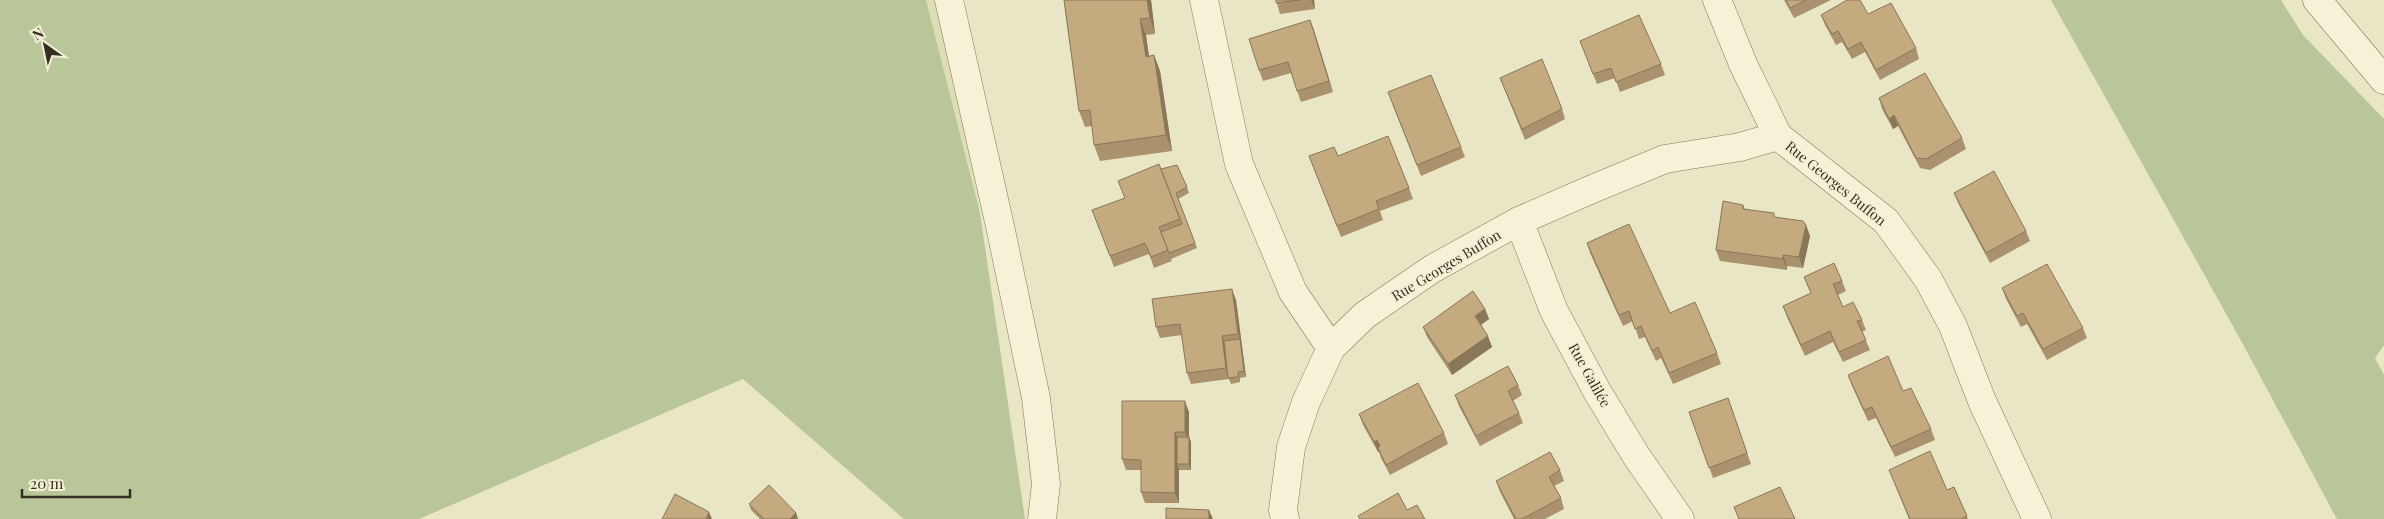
<svg xmlns="http://www.w3.org/2000/svg" width="2384" height="519" viewBox="0 0 2384 519" font-family="'Playfair Display',serif">
  <style>
    .farmland { fill: #dddeb4 }
    .green { fill: #b8c69a }
    .lines { fill: none; stroke-linecap: round; stroke-linejoin: round }
    .minor-casing { stroke: #83795d; stroke-width: 29 }
    .secondary-casing { stroke: #655a40; stroke-width: 29 }
    .minor { stroke: #f5f2d8; stroke-width: 28 }
    .secondary { stroke: #f5f2d8; stroke-width: 28 }
    .wall { fill: #a9926d }
    .shaded-wall { fill: #897759 }
    .building { fill: #c4aa7f; stroke: #897759 }
    .labels { text-anchor: middle; dominant-baseline: central; stroke-width: 4; stroke-linejoin: round; paint-order: stroke }
    .street-label { font-size: 14px; fill: #342e20; stroke: #f2efd4 }
  </style>
  <rect width="100%" height="100%" fill="#e9e6c5"/>
  <path class="farmland" d="M926,0H945L980,213Z"/>
  <g class="green">
    <path d="M0,0H926L980,213L1025,519H904L743,379L419,519H0Z"/>
    <path d="M2051,0H2281L2303,35L2384,119V345L2375,358L2384,375V519H2337L2239,337Z"/>
  </g>
  <g class="lines">
    <defs>
      <g id="minor">
        <path d="M949,0L1000,226L1036,398L1046,484L1042,519"/>
        <path d="M1204,0L1239,164L1293,292L1331,348"/>
        <path d="M1717,0L1743,64L1778,136"/>
        <path d="M1519,221L1554,311L1598,393L1637,457L1680,519"/>
        <path d="M1285,519L1283,510L1291,447L1306,402L1331,348L1365,315L1432,269L1519,221L1590,190L1665,159L1740,147L1778,136L1886,221L1928,279L1953,326L1982,401L2037,519"/>
      </g>
      <path id="secondary" d="M2317,0L2384,80"/>
    </defs>
    <use href="#minor" class="minor-casing"/>
    <use href="#secondary" class="secondary-casing"/>
    <use href="#minor" class="minor"/>
    <use href="#secondary" class="secondary"/>
  </g>
  <g class="wall">
    <path d="M1064,0H1151L1155,34L1146,35L1149,56L1154,55L1160,71L1172,151L1100,161L1094,145L1092,126L1085,127L1079,111Z"/>
    <path d="M1276,0H1314L1315,9L1280,14Z"/>
    <path d="M1784,0H1831L1794,18Z"/>
    <path d="M1868,14L1916,48L1919,59L1880,80L1865,52L1852,59L1842,42L1836,45L1825,25L1821,15Z"/>
    <path d="M1310,20L1333,92L1301,102L1291,73L1263,81L1259,70Z"/>
    <path d="M1580,41L1661,64L1665,75L1620,92L1615,78L1597,84Z"/>
    <path d="M1500,78L1562,109L1565,119L1525,140Z"/>
    <path d="M1879,98L1962,138L1966,149L1930,170L1920,168L1898,126L1893,129L1882,109Z"/>
    <path d="M1392,103L1461,147L1465,157L1421,176Z"/>
    <path d="M1309,156L1409,188L1413,199L1380,211L1383,220L1341,237Z"/>
    <path d="M1161,169L1187,187L1189,193L1178,199L1197,248L1171,259L1172,261L1154,268L1149,254L1114,267L1092,210L1125,198Z"/>
    <path d="M1954,193L2026,231L2030,241L1990,263L1958,203Z"/>
    <path d="M1743,205L1745,209L1806,225L1810,236L1803,268L1787,266V270L1720,261L1716,250Z"/>
    <path d="M1587,243L1717,353L1721,364L1673,384L1661,358L1656,361L1645,337L1639,339L1633,321L1623,326L1590,253Z"/>
    <path d="M1804,277L1842,281L1846,291L1838,295L1843,307L1862,320L1866,330L1862,332L1870,350L1843,362L1833,342L1805,356L1787,317L1783,306L1811,294Z"/>
    <path d="M2002,288L2083,328L2087,338L2047,360L2027,324L2021,327L2006,299Z"/>
    <path d="M1236,300L1246,377L1240,378V382L1231,384L1229,379L1191,384L1187,373L1182,335L1160,338L1156,327Z"/>
    <path d="M1485,309L1489,319L1481,325L1492,347L1452,375L1427,337L1423,327Z"/>
    <path d="M1848,375L1903,391L1931,429L1935,440L1895,457L1876,418L1868,421L1852,386Z"/>
    <path d="M1518,385L1522,395L1513,401L1519,413L1523,423L1480,446L1459,406L1455,395Z"/>
    <path d="M1728,398L1751,464L1713,478L1689,412Z"/>
    <path d="M1189,412V437L1191,442V470H1179V469V503H1145L1141,492V470H1126L1122,459Z"/>
    <path d="M1359,414L1444,433L1448,444L1390,475L1381,458L1379,452H1378L1363,425Z"/>
    <path d="M1560,470L1564,481L1554,486L1561,498L1564,509L1545,519H1514L1500,492L1496,481Z"/>
    <path d="M1889,470L1947,490L1954,487L1968,519H1909Z"/>
    <path d="M749,504L796,513L798,519H760L751,510Z"/>
  </g>
  <g class="shaded-wall">
    <path d="M1147,0H1151L1155,34L1150,18Z"/>
    <path d="M1311,0H1314L1315,9Z"/>
    <path d="M1140,19L1146,35L1151,73L1146,57Z"/>
    <path d="M1310,20L1314,30L1333,92L1329,81Z"/>
    <path d="M1154,55L1160,71L1172,151L1166,135Z"/>
    <path d="M1894,115L1898,126L1893,129L1889,119Z"/>
    <path d="M1806,225L1810,236L1803,268L1799,257Z"/>
    <path d="M1783,255L1787,266V270L1783,259Z"/>
    <path d="M1232,289L1236,300L1246,377L1244,371Z"/>
    <path d="M1485,309L1489,319L1479,326L1475,316Z"/>
    <path d="M1222,336L1226,347L1230,379L1226,368Z"/>
    <path d="M1488,336L1492,347L1452,375L1448,364Z"/>
    <path d="M1185,401L1189,412V437L1191,442V470L1189,464V442L1185,432Z"/>
    <path d="M1175,432L1179,442L1177,464L1179,469V503L1175,493Z"/>
    <path d="M1377,440L1381,450L1378,448L1379,452H1378L1374,442Z"/>
    <path d="M1209,510L1213,519H1209Z"/>
    <path d="M709,512L712,519H706Z"/>
    <path d="M796,513L798,519H790Z"/>
  </g>
  <g class="building">
    <path d="M1064,0H1147L1150,18L1140,19L1146,57L1154,55L1166,135L1094,145L1090,110L1079,111Z"/>
    <path d="M1276,0H1300L1276,3Z"/>
    <path d="M1786,0H1806L1790,8Z"/>
    <path d="M1847,0H1860L1868,14L1891,3L1916,48L1876,70L1861,42L1848,49L1838,31L1832,34L1821,15Z"/>
    <path d="M1639,15L1661,64L1616,82L1611,68L1593,74L1580,41Z"/>
    <path d="M1310,20L1329,81L1297,91L1288,62L1259,70L1249,39Z"/>
    <path d="M1542,59L1562,109L1522,129L1500,78Z"/>
    <path d="M1925,73L1962,138L1926,159L1916,158L1894,115L1889,119L1879,98Z"/>
    <path d="M1431,75L1461,147L1417,165L1388,92Z"/>
    <path d="M1388,136L1409,188L1376,201L1379,209L1337,226L1309,156L1334,147L1338,156Z"/>
    <path d="M1159,164L1180,219L1159,227L1168,250L1151,257L1145,243L1110,256L1092,210L1125,198L1118,181Z"/>
    <path d="M1177,165L1187,187L1176,193L1195,243L1169,253L1161,232L1182,224L1161,169Z"/>
    <path d="M1994,171L2026,231L1986,253L1954,193Z"/>
    <path d="M1723,201L1743,205V209L1774,213V217L1803,221L1806,225L1799,257L1783,255V259L1716,250Z"/>
    <path d="M1629,224L1670,313L1695,302L1717,353L1669,373L1658,347L1652,351L1641,326L1635,329L1629,311L1619,315L1587,243Z"/>
    <path d="M1834,263L1842,281L1833,284L1843,307L1853,302L1862,320L1857,321L1866,340L1839,352L1830,331L1801,345L1783,306L1811,293L1804,277Z"/>
    <path d="M2047,264L2083,328L2043,349L2023,313L2017,316L2002,288Z"/>
    <path d="M1232,289L1238,334L1222,336L1226,368L1187,373L1180,324L1156,327L1152,299Z"/>
    <path d="M1473,291L1485,309L1475,316L1488,336L1448,364L1423,327Z"/>
    <path d="M1240,339L1244,371L1238,372V377L1228,378L1224,341Z"/>
    <path d="M1888,356L1903,391L1911,388L1931,429L1891,447L1872,407L1864,410L1848,375Z"/>
    <path d="M1508,366L1518,385L1508,391L1519,413L1476,436L1455,395Z"/>
    <path d="M1418,383L1444,433L1386,465L1378,448L1380,446L1377,440L1374,442L1359,414Z"/>
    <path d="M1728,398L1747,453L1709,468L1689,412Z"/>
    <path d="M1122,401H1185V432H1175V493L1141,492V460L1122,459Z"/>
    <rect x="1177" y="437" width="12" height="27"/>
    <path d="M1930,451L1947,490L1954,487L1967,516L1961,519H1910L1889,470Z"/>
    <path d="M1550,452L1560,470L1549,477L1561,498L1522,519H1516L1496,481Z"/>
    <path d="M769,485L796,513L790,519H764L749,504Z"/>
    <path d="M1780,487L1795,519H1739L1734,507Z"/>
    <path d="M1398,493L1407,510L1417,505L1425,519H1360L1358,516Z"/>
    <path d="M675,494L709,512L706,519H662Z"/>
    <path d="M1166,508L1209,510V519H1166Z"/>
  </g>
  <g class="labels">
    <g class="street-label">
      <text transform="translate(1836 183) rotate(39)">Rue Georges Buffon</text>
      <text transform="translate(1446 265) rotate(-31)">Rue Georges Buffon</text>
      <text transform="translate(1590 375) rotate(61)">Rue Galilée</text>
    </g>
  </g>
  <g transform="translate(45 45) rotate(327)" stroke="#f2efd4" stroke-width="4" paint-order="stroke">
  <path d="M0-4L9 19L0 12L-9 19Z" fill="#342e20"/>
  <text y="-8" font-size="14" font-weight="bold" text-anchor="middle" fill="#342e20">N</text>
  </g>
  <path d="M22 489v8h108v-8" fill="none" stroke="#342e20" stroke-width="2.5"/>
  <text x="30" y="489" font-size="15" fill="#342e20" stroke="#f2efd4" stroke-width="4" paint-order="stroke">20 m</text>
</svg>
